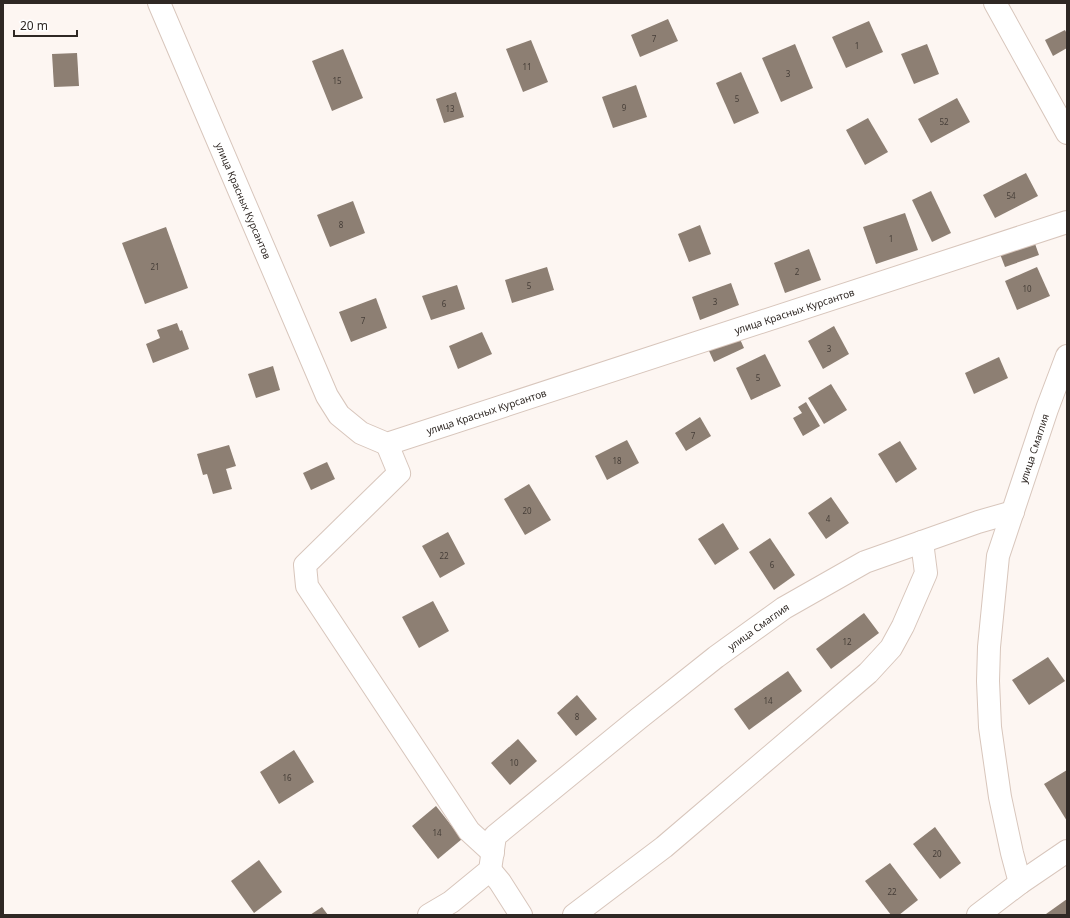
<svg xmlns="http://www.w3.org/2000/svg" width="1070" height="918" viewBox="0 0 1070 918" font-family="'Noto Sans',sans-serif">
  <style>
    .building { fill: #8d7f73 }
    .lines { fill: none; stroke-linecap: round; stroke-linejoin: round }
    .minor-casing { stroke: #d8c6bc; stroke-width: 24 }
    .minor { stroke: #fff; stroke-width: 22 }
    .labels { text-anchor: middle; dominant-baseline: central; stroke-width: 3; stroke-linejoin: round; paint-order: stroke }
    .number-label { font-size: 8px; fill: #463e38 }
    .street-label { font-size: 10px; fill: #2f2824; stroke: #fff }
  </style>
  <rect width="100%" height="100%" fill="#fdf6f2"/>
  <g class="building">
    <path d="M668,19L678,41L640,57L631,35Z"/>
    <path d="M869,21L883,52L846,68L832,37Z"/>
    <path d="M1065,30L1067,34V48L1053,56L1045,40Z"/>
    <path d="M531,40L548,82L523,92L506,49Z"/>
    <path d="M795,44L813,88L781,102L762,58Z"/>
    <path d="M927,44L939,74L914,84L901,54Z"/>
    <path d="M343,49L363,98L332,111L312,61Z"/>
    <path d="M77,53L79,86L54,87L52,54Z"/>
    <path d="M741,72L759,113L734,124L716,83Z"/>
    <path d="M636,85L647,117L613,128L602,97Z"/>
    <path d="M456,92L464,117L444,123L436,99Z"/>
    <path d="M957,98L970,122L931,143L918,119Z"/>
    <path d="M868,118L888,152L865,165L846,130Z"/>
    <path d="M1026,173L1038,196L995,218L983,195Z"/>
    <path d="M931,191L951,233L932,242L912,200Z"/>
    <path d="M353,201L365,233L330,247L317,215Z"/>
    <path d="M905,213L918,250L876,264L863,227Z"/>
    <path d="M700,225L711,254L689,262L678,234Z"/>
    <path d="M166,227L188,288L145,304L122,243Z"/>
    <path d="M1034,241L1039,255L1005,267L1000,254Z"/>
    <path d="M809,249L821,280L785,293L774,263Z"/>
    <path d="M547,267L554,290L512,303L505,280Z"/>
    <path d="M1037,267L1050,296L1017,310L1005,281Z"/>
    <path d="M731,283L739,305L700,320L692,297Z"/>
    <path d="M457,285L465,309L431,320L422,296Z"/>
    <path d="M376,298L387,328L351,342L339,312Z"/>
    <path d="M177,323L180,331L182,330L189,349L153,363L146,344L160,338L157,330Z"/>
    <path d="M834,326L849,354L823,369L808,341Z"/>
    <path d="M482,332L492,354L458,369L449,346Z"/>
    <path d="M739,337L744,348L714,362L709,351Z"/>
    <path d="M765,354L781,386L751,400L736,368Z"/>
    <path d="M999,357L1008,378L974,394L965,373Z"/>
    <path d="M273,366L280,390L256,398L248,374Z"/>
    <path d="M831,384L847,410L824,424L808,398Z"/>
    <path d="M806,402L820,426L803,436L793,418L802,413L798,407Z"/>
    <path d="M700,417L711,436L686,451L675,433Z"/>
    <path d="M627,440L639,463L607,480L595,456Z"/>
    <path d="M900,441L917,469L896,483L878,454Z"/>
    <path d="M229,445L236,466L226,469L232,489L213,494L207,474L203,475L197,454Z"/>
    <path d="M327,462L335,479L311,490L303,473Z"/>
    <path d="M529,484L551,520L525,535L504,499Z"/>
    <path d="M831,497L849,523L826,539L808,513Z"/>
    <path d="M723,523L739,549L715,565L698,539Z"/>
    <path d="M448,532L465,564L440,578L422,546Z"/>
    <path d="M770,538L795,575L774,590L749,552Z"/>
    <path d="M433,601L449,631L419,648L402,617Z"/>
    <path d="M864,613L879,633L831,669L816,649Z"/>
    <path d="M1048,657L1065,681L1029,705L1012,680Z"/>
    <path d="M788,671L802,691L749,730L734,709Z"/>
    <path d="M577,695L597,719L576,736L557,713Z"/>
    <path d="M518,739L537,761L510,785L491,763Z"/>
    <path d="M294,750L314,782L279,804L260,772Z"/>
    <path d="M1067,770V821L1044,784Z"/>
    <path d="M436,806L462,839L438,859L412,826Z"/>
    <path d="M935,827L961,863L940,879L913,844Z"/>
    <path d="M259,860L282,892L254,913L231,881Z"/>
    <path d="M890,863L918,900L899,915H891L865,881Z"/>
    <path d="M1067,899V915H1047L1046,914Z"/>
    <path d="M322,907L328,915H310Z"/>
  </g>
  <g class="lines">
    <defs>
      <g id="minor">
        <path id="s1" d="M159,3L327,396L339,415L361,433L387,444L1067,222"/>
        <path d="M995,3L1067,133"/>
        <path d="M387,444L399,473L305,565L307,586L469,831L493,853"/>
        <path d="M490,870L500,882L521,915"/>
        <path id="s2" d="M1020,883L1012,853L1000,797L990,727L988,681L989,647L998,556L1047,409L1067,356"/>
        <path id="s3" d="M429,915L451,902L490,870L495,836L638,719L716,657L784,608L865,562L978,522L1013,512"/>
        <path d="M574,915L664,847L868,673L891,648L903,626L926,573L922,542"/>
        <path d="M978,915L1020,883L1067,851"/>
      </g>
    </defs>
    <use href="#minor" class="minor-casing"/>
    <use href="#minor" class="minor"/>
  </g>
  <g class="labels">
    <g class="number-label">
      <text x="654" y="38">7</text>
      <text x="857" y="45">1</text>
      <text x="527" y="66">11</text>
      <text x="788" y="73">3</text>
      <text x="337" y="80">15</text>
      <text x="737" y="98">5</text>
      <text x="624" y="107">9</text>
      <text x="450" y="108">13</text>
      <text x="944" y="121">52</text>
      <text x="1011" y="195">54</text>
      <text x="341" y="224">8</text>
      <text x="891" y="238">1</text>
      <text x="155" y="266">21</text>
      <text x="797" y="271">2</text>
      <text x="529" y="285">5</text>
      <text x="1027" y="288">10</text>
      <text x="715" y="301">3</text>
      <text x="444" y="303">6</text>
      <text x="363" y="320">7</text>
      <text x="829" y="348">3</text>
      <text x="758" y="377">5</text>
      <text x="693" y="435">7</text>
      <text x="617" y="460">18</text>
      <text x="527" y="510">20</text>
      <text x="828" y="518">4</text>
      <text x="444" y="555">22</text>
      <text x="772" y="564">6</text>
      <text x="847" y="641">12</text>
      <text x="768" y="700">14</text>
      <text x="577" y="716">8</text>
      <text x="514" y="762">10</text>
      <text x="287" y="777">16</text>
      <text x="437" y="832">14</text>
      <text x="937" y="853">20</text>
      <text x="892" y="891">22</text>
    </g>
    <g class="street-label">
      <text stroke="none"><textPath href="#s1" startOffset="215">улица Красных Курсантов</textPath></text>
      <text stroke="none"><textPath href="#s1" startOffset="935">улица Красных Курсантов</textPath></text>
      <text stroke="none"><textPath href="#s1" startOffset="611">улица Красных Курсантов</textPath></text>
      <text stroke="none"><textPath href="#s2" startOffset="444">улица Смаглия</textPath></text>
      <text stroke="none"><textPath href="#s3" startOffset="447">улица Смаглия</textPath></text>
    </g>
  </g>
  <rect width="1070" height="918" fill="none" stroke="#2f2824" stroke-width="8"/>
  <path d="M14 30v6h63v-6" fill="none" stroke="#2f2824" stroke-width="2"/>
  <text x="20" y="30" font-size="12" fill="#2f2824" stroke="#ffffff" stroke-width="3" paint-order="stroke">20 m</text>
</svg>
